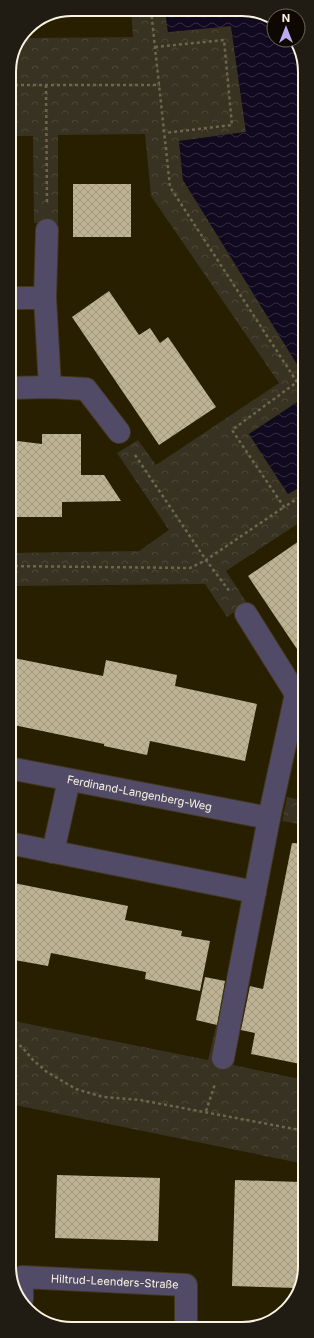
<svg xmlns="http://www.w3.org/2000/svg" width="314" height="1338" viewBox="0 0 314 1338" font-family="Inter,sans-serif">
  <style>
    .park { fill: url(#park-crowns) }
    .water { fill: url(#water-waves) }
    .building { fill: url(#building-cross-hatch) }
    .lines { fill: none; stroke-linecap: round; stroke-linejoin: round }
    .minor-casing { stroke: #41381b; stroke-width: 24 }
    .path { stroke: #6e664c; stroke-width: 2.5; stroke-dasharray: 3 3; stroke-linecap: butt }
    .minor { stroke: #524b67; stroke-width: 22 }
    .labels { text-anchor: middle; dominant-baseline: central; stroke-width: 4; stroke-linejoin: round; paint-order: stroke }
    .street-label { font-size: 11px; fill: #f9f3e1; stroke: #0d0901 }
    .rim { fill: none; stroke: #f9f3e1; stroke-width: 2 }
  </style>
  <defs>
    <pattern id="park-crowns" width="20" height="18" patternUnits="userSpaceOnUse"><rect width="20" height="18" fill="#383222"/><path d="M2 6a3 3 0 1 1 6 0M12 15a3 3 0 1 1 6 0" fill="none" stroke="#4c4637"/></pattern>
    <pattern id="water-waves" width="16" height="10" patternUnits="userSpaceOnUse"><rect width="16" height="10" fill="#10091f"/><path d="M0 5q4-4 8 0t8 0" fill="none" stroke="#342d3f"/></pattern>
    <pattern id="building-cross-hatch" width="8" height="8" patternUnits="userSpaceOnUse"><rect width="8" height="8" fill="#bdb293"/><path d="M0 0l8 8M0 8l8-8" fill="none" stroke="#a0987f"/></pattern>
  </defs>
  <rect width="100%" height="100%" fill="#281e00"/>
  <g class="park">
    <path d="M131,10H165L168,32L231,26L246,132L179,141L183,180L305,377V397L249,434L288,494L305,484V519L226,571L247,603L227,617L205,584L9,586V553L139,551L169,530L117,453L138,440L156,465L279,383L151,196L145,134L58,135V224L34,223L33,136H9V68L23,38L133,37Z"/>
    <path d="M287,797L305,801V825L282,821Z"/>
    <path d="M9,1020L208,1060L217,1022L241,1027L233,1065L305,1080V1164L10,1104Z"/>
  </g>
  <g class="water">
    <path d="M165,10L258,11L274,21V40H293L304,64L305,377L183,180L179,141L246,132L231,26L168,32Z"/>
    <path d="M305,397V484L288,494L249,434Z"/>
  </g>
  <g class="building">
    <rect x="73" y="184" width="58" height="53"/>
    <path d="M109,291L139,335L150,328L160,343L168,337L216,407L159,445L72,317Z"/>
    <path d="M42,434H81V475H104L121,501L62,502V517H9V440L42,444Z"/>
    <path d="M305,537V661L248,576Z"/>
    <path d="M9,657L103,676L106,660L177,675L175,686L257,704L245,761L150,741L147,755L104,746V744L9,724Z"/>
    <path d="M292,843L305,844V1065L251,1054L255,1033L241,1030L250,986L263,989Z"/>
    <path d="M9,882L128,906L125,920L182,931L181,936L210,941L200,991L145,979L146,972L51,953L48,966L9,959Z"/>
    <path d="M205,977L225,981L217,1025L196,1020Z"/>
    <path d="M57,1175L160,1178L158,1241L55,1238Z"/>
    <path d="M235,1180L301,1182L299,1284L297,1288L232,1286Z"/>
  </g>
  <g class="lines">
    <defs>
      <g id="minor">
        <path d="M9,298H45L47,230"/>
        <path d="M45,298L50,387"/>
        <path d="M9,388L50,387L86,389L119,432"/>
        <path id="s1" d="M9,768L269,818L296,694L246,614"/>
        <path d="M9,843L255,892"/>
        <path d="M53,852L69,780"/>
        <path d="M223,1058L269,818"/>
        <path id="s2" d="M22,1299V1277L186,1285V1328"/>
      </g>
    </defs>
    <use href="#minor" class="minor-casing"/>
    <g class="path">
      <path d="M151,10L170,187L297,382L232,430L284,507L305,494"/>
      <path d="M155,47L224,40L232,125L165,133"/>
      <path d="M9,85H160"/>
      <path d="M46,85L47,203"/>
      <path d="M135,455L206,560L230,592"/>
      <path d="M9,566L190,568L206,560L284,507"/>
      <path d="M9,1039L22,1047L33,1060L47,1072L76,1089L103,1097L140,1100L305,1131"/>
      <path d="M206,1111L215,1084"/>
    </g>
    <use href="#minor" class="minor"/>
  </g>
  <g class="labels">
    <g class="street-label">
      <text stroke="none"><textPath href="#s1" startOffset="133">Ferdinand-Langenberg-Weg</textPath></text>
      <text stroke="none"><textPath href="#s2" startOffset="115">Hiltrud-Leenders-Straße</textPath></text>
    </g>
  </g>
  <path d="M0 0H314V1338H0ZM72 16H242A56 56 0 0 1 298 72V1266A56 56 0 0 1 242 1322H72A56 56 0 0 1 16 1266V72A56 56 0 0 1 72 16Z" fill="#201c13" fill-rule="evenodd"/>
  <path class="rim" d="M72 16H242A56 56 0 0 1 298 72V1266A56 56 0 0 1 242 1322H72A56 56 0 0 1 16 1266V72A56 56 0 0 1 72 16Z"/>
  <g transform="translate(286 28)"><circle r="19" fill="#0d0901" stroke="#6b675b"/>
  <path d="M0-3L7 15L0 10L-7 15Z" fill="#bcaaf5"/>
  <text y="-6" font-size="11" font-weight="bold" text-anchor="middle" fill="#f9f3e1">N</text>
  </g>
</svg>
